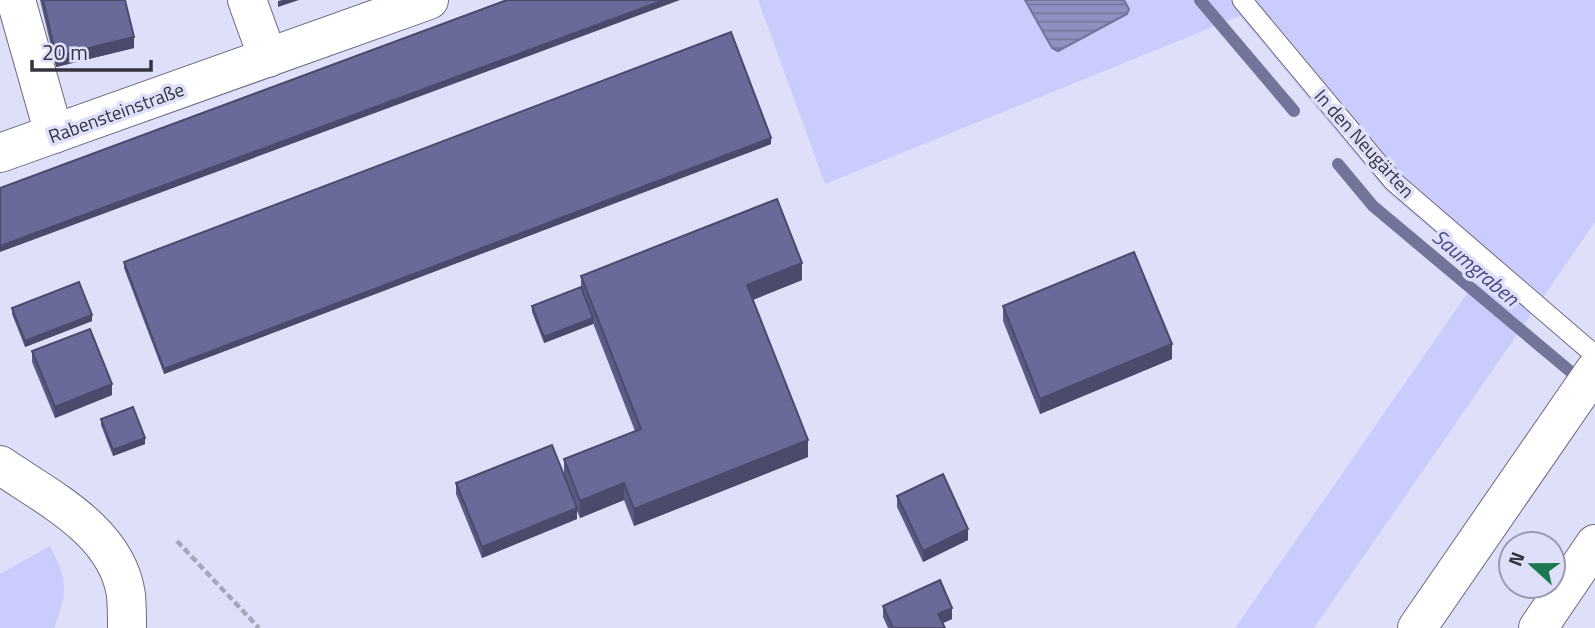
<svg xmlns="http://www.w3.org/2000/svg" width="1595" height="628" viewBox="0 0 1595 628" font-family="'Titillium Web',sans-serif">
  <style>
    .grass { fill: #caccfe }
    .water { fill: url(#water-rules); stroke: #73749a; stroke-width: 2 }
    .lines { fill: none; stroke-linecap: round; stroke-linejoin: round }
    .stream { stroke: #73749a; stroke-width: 12 }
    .lane-casing { stroke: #696b81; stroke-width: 21 }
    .street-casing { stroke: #696b81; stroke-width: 40 }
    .secondary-casing { stroke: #696b81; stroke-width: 40 }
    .highway-casing { stroke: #696b81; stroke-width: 40 }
    .path { stroke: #a5a7bb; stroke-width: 4.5; stroke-dasharray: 7 3.5; stroke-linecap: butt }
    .lane { stroke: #fff; stroke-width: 19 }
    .street { stroke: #fff; stroke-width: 38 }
    .secondary { stroke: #fff; stroke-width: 38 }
    .highway { stroke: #fff; stroke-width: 38 }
    .wall { fill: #5a5b84 }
    .shaded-wall { fill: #4a4a6b }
    .building { fill: #696a99; stroke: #4a4a6b; stroke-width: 2 }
    .labels { text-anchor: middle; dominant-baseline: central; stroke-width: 7; stroke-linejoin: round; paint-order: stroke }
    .street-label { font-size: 19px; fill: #33343e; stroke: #dee0f9 }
    .water-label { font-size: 21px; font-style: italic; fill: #474584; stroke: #dee0f9 }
  </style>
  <defs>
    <pattern id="water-rules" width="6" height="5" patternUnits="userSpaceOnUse" patternTransform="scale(1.75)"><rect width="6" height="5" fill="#8f90c1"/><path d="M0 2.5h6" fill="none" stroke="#75769e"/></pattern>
  </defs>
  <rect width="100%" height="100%" fill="#dee0f9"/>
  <g class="grass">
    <path d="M758,0H1595V222L1314,628H1235L1482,272L1386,191L1240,16L825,184Z"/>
    <path d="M50,546C68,582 68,590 54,628H0V574Z"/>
  </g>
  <path class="water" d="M1025,0H1124L1129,9L1127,14L1058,51L1052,48Z"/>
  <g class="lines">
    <g class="stream">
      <path d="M1200,0L1294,111"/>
      <path d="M1338,164L1373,206L1583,382"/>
    </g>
    <defs>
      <path id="lane" d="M1242,0L1393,181L1595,355"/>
      <g id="street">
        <path d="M16,0L54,134"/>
        <path d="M247,0L268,58"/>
        <path d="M0,153L429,0"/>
      </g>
      <path id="secondary" d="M0,465C48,498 117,531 126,595C127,606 127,617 127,628"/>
      <g id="highway">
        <path d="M1417,628L1595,370"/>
        <path d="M1538,628L1595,544"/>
      </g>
    </defs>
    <use href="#lane" class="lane-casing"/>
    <use href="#street" class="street-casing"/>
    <use href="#secondary" class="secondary-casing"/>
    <use href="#highway" class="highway-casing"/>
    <path class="path" d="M177,541L259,628"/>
    <use href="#lane" class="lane"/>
    <use href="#street" class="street"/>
    <use href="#secondary" class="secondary"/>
    <use href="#highway" class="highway"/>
  </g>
  <g class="wall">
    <path d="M40,0H125L134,48L56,67Z"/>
    <path d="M771,144L164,374L124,268V262Z"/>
    <path d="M581,276L802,280L753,300L808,457L634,526L624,500L580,518L577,511V519L482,558L456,494V483L564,474V459L635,431L593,323V324L544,343L532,312V306L581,287Z"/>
    <path d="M1003,306L1172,359L1040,414L1003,321Z"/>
    <path d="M12,308L92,321L25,347L12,314Z"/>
    <path d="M32,351L112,395L55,418L32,362Z"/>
    <path d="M101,419L145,444L113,456L101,425Z"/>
    <path d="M897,496L968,540L923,562L897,507Z"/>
    <path d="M883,606L952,619L943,623L945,628H888L883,617Z"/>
  </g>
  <g class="shaded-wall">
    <path d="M282,0H299L278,7V1Z"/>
    <path d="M664,0H680L0,252V246Z"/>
    <path d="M134,37V48L56,67V56Z"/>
    <path d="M771,138V144L164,374V369Z"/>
    <path d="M802,263V280L747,302V285Z"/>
    <path d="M92,315V321L25,347V341Z"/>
    <path d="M593,318V324L544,343V337Z"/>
    <path d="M1172,344V359L1040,414V399Z"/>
    <path d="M112,384V395L55,418V407Z"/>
    <path d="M145,438V444L113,456V450Z"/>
    <path d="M808,440V457L634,526V509Z"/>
    <path d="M624,483V500L580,518V501Z"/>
    <path d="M577,508V519L482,558V547Z"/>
    <path d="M968,529V540L923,562V551Z"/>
    <path d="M952,608V619L938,625V614Z"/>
  </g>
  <g class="building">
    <path d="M43,0H125L134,37L56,56Z"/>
    <path d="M507,0H664L0,246V188Z"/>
    <path d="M731,32L771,138L164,369L124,262Z"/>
    <path d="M777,199L802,263L747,285L808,440L634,509L624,483L580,501L564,459L641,429L581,276Z"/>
    <path d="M1134,252L1172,344L1040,399L1003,306Z"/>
    <path d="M79,282L92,315L25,341L12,308Z"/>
    <path d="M581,287L593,318L544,337L532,306Z"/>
    <path d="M90,329L112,384L55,407L32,351Z"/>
    <path d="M133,407L145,438L113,450L101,419Z"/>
    <path d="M552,445L577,508L482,547L456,483Z"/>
    <path d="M943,474L968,529L923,551L897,496Z"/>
    <path d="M940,580L952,608L938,614L945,628H893L883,606Z"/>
  </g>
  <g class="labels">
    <g class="street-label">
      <text transform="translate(116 112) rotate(-20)">Rabensteinstraße</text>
      <text transform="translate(1365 143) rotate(48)">In den Neugärten</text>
    </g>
    <g class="water-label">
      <text transform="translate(1476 267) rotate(40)">Saumgraben</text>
    </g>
  </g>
  <g transform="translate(1532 565) rotate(291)"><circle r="33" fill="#dee0f9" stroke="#9a9bae" stroke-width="2"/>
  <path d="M0-5L12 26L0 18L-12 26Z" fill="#1a7950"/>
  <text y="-10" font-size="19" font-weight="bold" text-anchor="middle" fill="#33343e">N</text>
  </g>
  <path d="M32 60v10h119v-10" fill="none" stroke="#33343e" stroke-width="3.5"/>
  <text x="42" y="60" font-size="21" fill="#33343e" stroke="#dee0f9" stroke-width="5" paint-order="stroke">20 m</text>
</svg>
